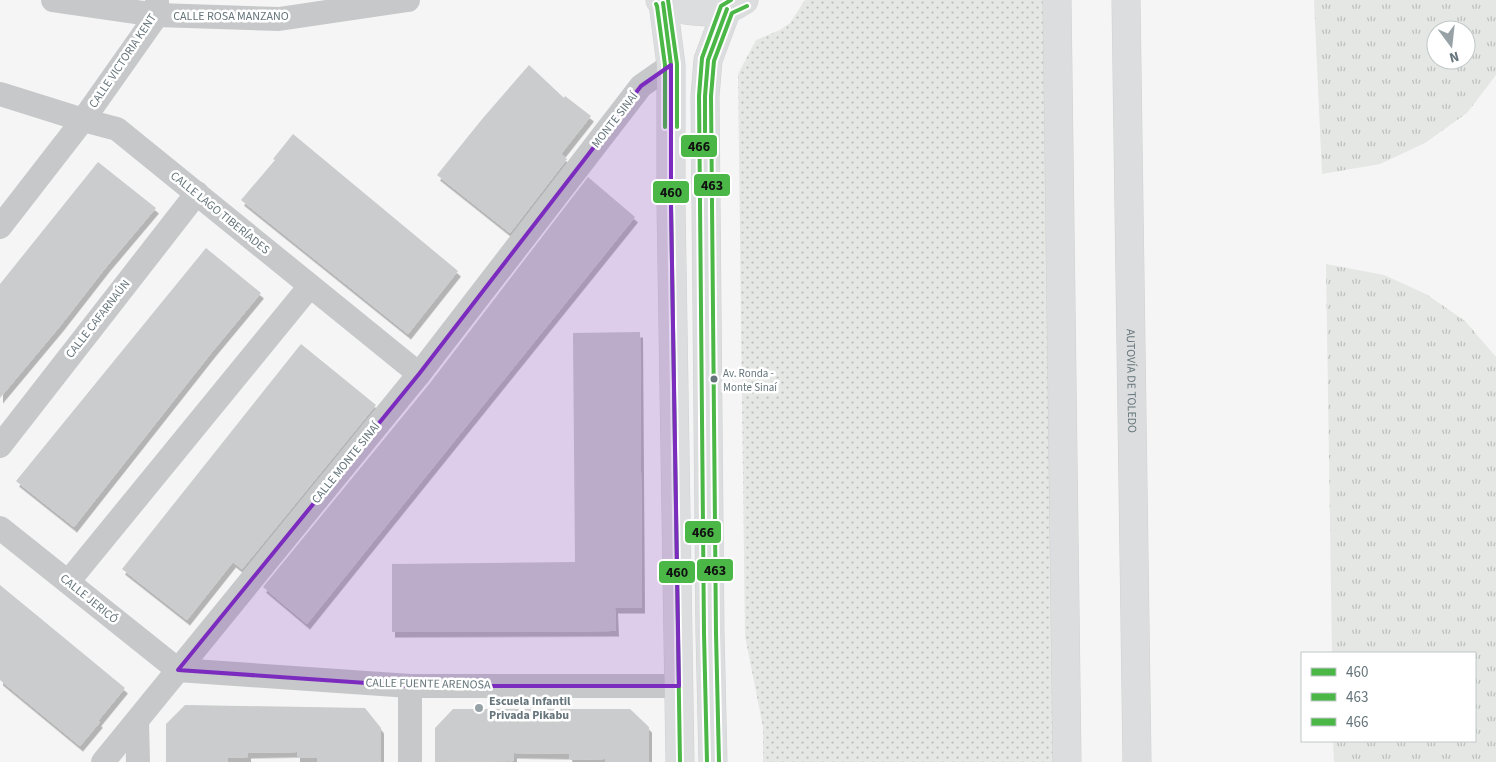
<svg xmlns="http://www.w3.org/2000/svg" width="1496" height="762" viewBox="0 0 1496 762" font-family="'Source Sans 3',sans-serif">
  <style>
    .grass { fill: url(#grass-tufts); fill-rule: evenodd }
    .park { fill: url(#park-dots) }
    .building { fill: #cbcccd; filter: url(#shadow) }
    .lines { fill: none; stroke-linecap: round; stroke-linejoin: round }
    .secondary-casing { stroke: #d0d1d2; stroke-width: 29 }
    .motorway-casing { stroke: #d0d1d1; stroke-width: 29 }
    .minor { stroke: #c6c8c9; stroke-width: 24 }
    .secondary { stroke: #dcddde; stroke-width: 28 }
    .motorway { stroke: #dcddde; stroke-width: 28 }
    .bus-1-casing { stroke: #fff; stroke-width: 8 }
    .bus-2-casing { stroke: #fff; stroke-width: 8 }
    .bus-3-casing { stroke: #fff; stroke-width: 8 }
    .bus-1 { stroke: #4ab747; stroke-width: 4 }
    .bus-2 { stroke: #4ab747; stroke-width: 4 }
    .bus-3 { stroke: #4ab747; stroke-width: 4 }
    .marked { fill: #7b2cbf; fill-opacity: 0.2; stroke: #7b2cbf; stroke-width: 4; stroke-linejoin: round }
    .bus-dot { fill: #65757b; stroke: #fff; stroke-width: 2 }
    .poi-dot { fill: #97a2a6; stroke: #fff; stroke-width: 2 }
    .labels { text-anchor: middle; dominant-baseline: central; stroke-width: 5; stroke-linejoin: round; paint-order: stroke }
    .bus-label { font-size: 11px; fill: #65757b; stroke: #fff; text-anchor: start }
    .street-label { font-size: 12px; fill: #65757b; stroke: #fff }
    .poi-label { font-size: 12px; font-weight: bold; fill: #65757b; stroke: #fff; text-anchor: start }
    .line-badge { stroke: #fff; stroke-width: 2 }
    .pale-badge-label { font-size: 14px; text-anchor: middle; font-weight: bold; fill: #111 }
  </style>
  <defs>
    <pattern id="grass-tufts" width="24" height="20" patternUnits="userSpaceOnUse" patternTransform="scale(1.25)"><rect width="24" height="20" fill="#e4e7e3"/><path d="M3 7l-1-3M5 7V3M7 7l1-3M15 17l-1-3M17 17v-4M19 17l1-3" fill="none" stroke="#bcc0bd"/></pattern>
    <pattern id="park-dots" width="8" height="8" patternUnits="userSpaceOnUse" patternTransform="scale(1.25)"><rect width="8" height="8" fill="#e4e7e3"/><path d="M2 2h.1M6 6h.1" fill="none" stroke="#bcc0bd" stroke-width="1.8" stroke-linecap="round"/></pattern>
    <filter id="shadow"><feDropShadow dx="3" dy="5.5" stdDeviation="0" flood-color="#0004"/></filter>
  </defs>
  <rect width="100%" height="100%" fill="#f5f5f5"/>
  <g class="grass">
    <path d="M1314,0H1496V75L1467,113L1425,143L1380,164L1322,174ZM1436,30H1466V60H1436Z"/>
    <path d="M1326,264L1384,275L1426,294L1465,321L1496,357V762H1334L1333,741H1475V653H1332Z"/>
  </g>
  <path class="park" d="M805,0H1055L1054,762H763V727L745,636L738,74L756,40L780,30L790,23Z"/>
  <g class="building">
    <path d="M529,65L564,98L565,96L591,116L561,154L567,159L510,233L437,175L483,118Z"/>
    <path d="M293,134L458,271L408,334L241,200L275,160L273,159Z"/>
    <path d="M98,162L156,208L107,266L61,325L0,398V284Z"/>
    <path d="M588,177L635,217L307,624L263,587L430,383Z"/>
    <path d="M206,248L261,293L212,352L74,527L16,481Z"/>
    <path d="M640,332L642,608H615L616,631L392,632V564L575,562L573,333Z"/>
    <path d="M301,344L376,405L242,569L233,562L187,620L122,569Z"/>
    <path d="M0,585L125,688L98,721L100,722L80,746L0,680Z"/>
    <path d="M185,705L365,708L381,728V762H317V758H297V752L248,753V757L228,758V762H166V724Z"/>
    <path d="M453,709H630L649,727V762H605V759L570,760L569,754L514,753V761L435,762V728Z"/>
  </g>
  <g class="lines">
    <defs>
      <g id="secondary">
        <path d="M660,0C671,12 711,14 726,9C733,8 739,3 744,0"/>
        <path d="M663,3L671,65V203L680,762"/>
        <path d="M713,762L710,633L705,96L708,60L727,9"/>
      </g>
      <g id="motorway">
        <path d="M1057,0L1067,762"/>
        <path id="s1" d="M1126,0L1137,762"/>
      </g>
    </defs>
    <use href="#secondary" class="secondary-casing"/>
    <use href="#motorway" class="motorway-casing"/>
    <g class="minor">
      <path d="M53,0L157,15L279,19L408,0"/>
      <path d="M0,94L83,120L117,129L419,374"/>
      <path d="M0,227L83,120L157,15V2"/>
      <path d="M0,446L197,193"/>
      <path d="M0,528L178,670L410,686H679"/>
      <path d="M68,582L310,286"/>
      <path d="M137,721L138,762"/>
      <path d="M103,762L419,374L641,86L671,65"/>
      <path d="M410,762V686"/>
    </g>
    <use href="#secondary" class="secondary"/>
    <use href="#motorway" class="motorway"/>
    <defs>
      <g id="bus-1">
        <path d="M663,3L671,65V203L680,762"/>
        <path d="M705,132V96L708,60L727,9"/>
      </g>
      <g id="bus-2">
        <path d="M656,4L657,6L665,65V127"/>
        <path d="M719,762L716,633L711,96L714,61L732,13L747,6"/>
      </g>
      <g id="bus-3">
        <path d="M668,0L677,64V127"/>
        <path d="M707,762L704,633L699,96L702,58L721,6L731,0"/>
      </g>
    </defs>
    <use href="#bus-1" class="bus-1-casing"/>
    <use href="#bus-2" class="bus-2-casing"/>
    <use href="#bus-3" class="bus-3-casing"/>
    <use href="#bus-1" class="bus-1"/>
    <use href="#bus-2" class="bus-2"/>
    <use href="#bus-3" class="bus-3"/>
  </g>
  <path class="marked" d="M671,65V203L679,686H410L178,670L419,374L641,86Z"/>
  <circle class="bus-dot" cx="714" cy="379" r="4.5"/>
  <circle class="poi-dot" cx="479" cy="708" r="5"/>
  <g class="labels">
    <g class="bus-label">
      <text x="723" y="373">Av. Ronda -<tspan x="723" dy="14">Monte Sinaí</tspan></text>
    </g>
    <g class="street-label">
      <text x="231" y="16">CALLE ROSA MANZANO</text>
      <text transform="translate(123 61) rotate(-56)">CALLE VICTORIA KENT</text>
      <text transform="translate(615 120) rotate(-52)">MONTE SINAÍ</text>
      <text transform="translate(220 213) rotate(39)">CALLE LAGO TIBERÍADES</text>
      <text transform="translate(98 319) rotate(-52)">CALLE CAFARNAÚN</text>
      <text stroke="none"><textPath href="#s1" startOffset="381">AUTOVÍA DE TOLEDO</textPath></text>
      <text transform="translate(346 463) rotate(-51)">CALLE MONTE SINAÍ</text>
      <text transform="translate(89 599) rotate(39)">CALLE JERICÓ</text>
      <text transform="translate(428 684) rotate(1)">CALLE FUENTE ARENOSA</text>
    </g>
    <g class="poi-label">
      <text x="489" y="701">Escuela Infantil<tspan x="489" dy="14">Privada Pikabu</tspan></text>
    </g>
  </g>
  <g class="line-badge">
    <rect x="680" y="134" width="38" height="24" rx="5" fill="#4ab747"/>
    <rect x="693" y="173" width="38" height="24" rx="5" fill="#4ab747"/>
    <rect x="652" y="180" width="38" height="24" rx="5" fill="#4ab747"/>
    <rect x="684" y="520" width="38" height="24" rx="5" fill="#4ab747"/>
    <rect x="696" y="558" width="38" height="24" rx="5" fill="#4ab747"/>
    <rect x="658" y="560" width="38" height="24" rx="5" fill="#4ab747"/>
  </g>
  <g class="pale-badge-label">
    <text x="699" y="151">466</text>
    <text x="712" y="190">463</text>
    <text x="671" y="197">460</text>
    <text x="703" y="537">466</text>
    <text x="715" y="575">463</text>
    <text x="677" y="577">460</text>
  </g>
  <rect x="1301" y="652" width="175" height="90" fill="#ffffff" stroke="#c1c8ca"/>
  <rect x="1311" y="668" width="25" height="8" fill="#4ab747" stroke="#c1c8ca"/>
  <text x="1346" y="677" font-size="15" fill="#65757b">460</text>
  <rect x="1311" y="693" width="25" height="8" fill="#4ab747" stroke="#c1c8ca"/>
  <text x="1346" y="702" font-size="15" fill="#65757b">463</text>
  <rect x="1311" y="718" width="25" height="8" fill="#4ab747" stroke="#c1c8ca"/>
  <text x="1346" y="727" font-size="15" fill="#65757b">466</text>
  <g transform="translate(1451 45) rotate(165)"><circle r="24" fill="#ffffff" stroke="#c1c8ca"/>
  <path d="M0-4L9 19L0 12L-9 19Z" fill="#97a2a6"/>
  <text y="-8" font-size="14" font-weight="bold" text-anchor="middle" fill="#65757b">N</text>
  </g>
</svg>
